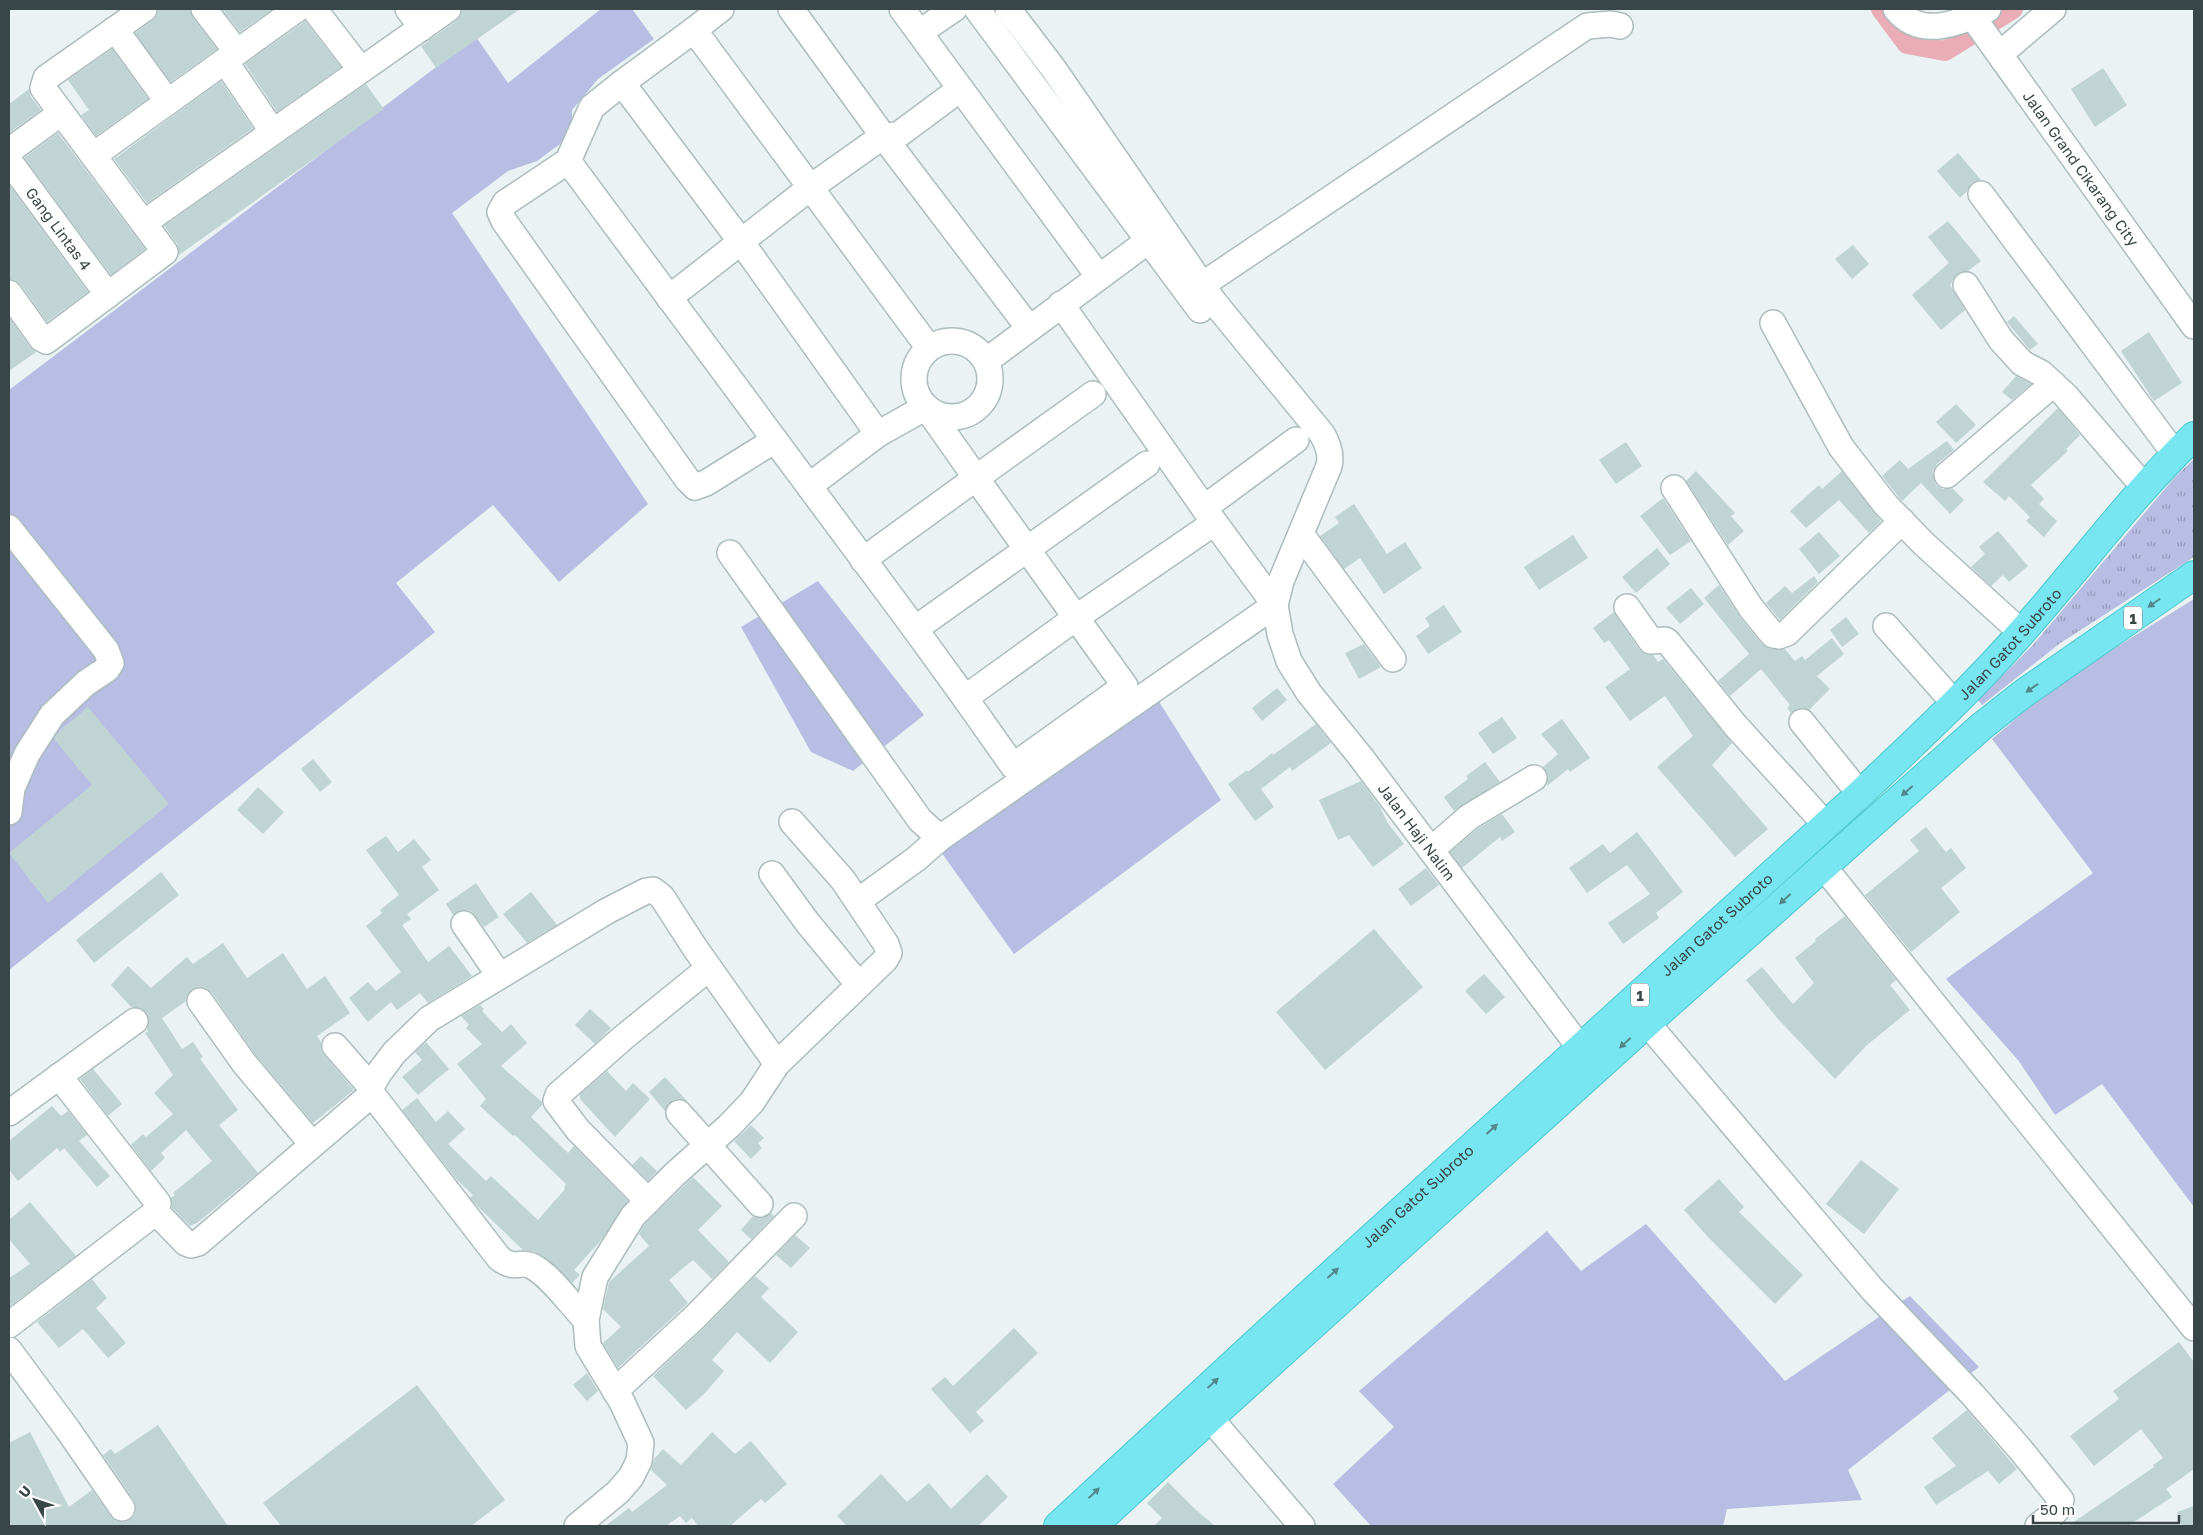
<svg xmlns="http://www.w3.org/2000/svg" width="2203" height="1535" viewBox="0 0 2203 1535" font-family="'Golos Text',sans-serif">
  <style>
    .grass { fill: #b7bde3 }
    .park { fill: url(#park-tufts) }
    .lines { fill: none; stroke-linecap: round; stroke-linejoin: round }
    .canal { stroke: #eaacb7; stroke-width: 20 }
    .building { fill: #c0d4d4 }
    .minor-casing { stroke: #adbdbe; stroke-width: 28 }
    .highway-casing { stroke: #49c9cf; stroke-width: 30 }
    .minor { stroke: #fff; stroke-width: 25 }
    .highway { stroke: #78e6f0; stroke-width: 28 }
    .oneway { fill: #52868b }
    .labels { text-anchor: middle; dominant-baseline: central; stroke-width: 4; stroke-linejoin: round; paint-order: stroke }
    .shield { fill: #fff; stroke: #747e7e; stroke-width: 1 }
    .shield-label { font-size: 14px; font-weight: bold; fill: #394647 }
    .street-label { font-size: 15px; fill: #394647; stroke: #fff }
  </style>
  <defs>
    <pattern id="park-tufts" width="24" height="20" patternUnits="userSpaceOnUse" patternTransform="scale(1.25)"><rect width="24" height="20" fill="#b7bde3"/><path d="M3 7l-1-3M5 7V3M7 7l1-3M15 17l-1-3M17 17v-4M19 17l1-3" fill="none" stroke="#969bba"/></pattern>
  </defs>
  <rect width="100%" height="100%" fill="#eaf2f3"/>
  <g class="grass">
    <path d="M601,9H632L654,39L598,79L572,110V126L560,144L537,161L508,171L452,213L648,504L559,582L493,505L396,583L435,632L9,970V390L476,37L508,83Z"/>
    <path d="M818,581L924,715L853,771L811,752L741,627Z"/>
    <path d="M2194,599V1207L2102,1084L2055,1115L2018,1060L1946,979L2093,873L1992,739L2058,683Z"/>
    <path d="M1151,689L1221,800L1014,954L941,852Z"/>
    <path d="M1646,1224L1785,1381L1910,1296L1979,1367L1848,1470L1862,1500L1727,1509L1723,1526H1371L1333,1484L1394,1427L1359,1391L1547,1231L1581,1271Z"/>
  </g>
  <path class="park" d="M2194,459V557L2059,644L1982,705L1978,700L2032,646L2175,477Z"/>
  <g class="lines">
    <path class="canal" d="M1881,9L1907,44L1945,51L2013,9"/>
  </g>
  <g class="building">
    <path d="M158,9H190L193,18L217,49L171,82L135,33L153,20L157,15Z"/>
    <path d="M222,9H273L240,32Z"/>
    <path d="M462,9H520L436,68L421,46L456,21L461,15Z"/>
    <path d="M305,21L341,67L277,112L245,64Z"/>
    <path d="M112,49L148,99L96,136L81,115L89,110L68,80Z"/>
    <path d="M2103,68L2127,105L2095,127L2071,89Z"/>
    <path d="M221,81L253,128L147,203L114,159Z"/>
    <path d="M366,84L384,109L179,255L177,244L164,226Z"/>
    <path d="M29,89L31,97L41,110L9,133V104Z"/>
    <path d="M58,133L145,249L111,275L24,158Z"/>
    <path d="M1958,153L1981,180L1972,183L1967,191L1960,198L1937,171Z"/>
    <path d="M9,185L88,292L47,322L21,285L15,280L9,279Z"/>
    <path d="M1948,221L1981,261L1968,271L1959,273L1954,278L1950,285L1965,310L1941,330L1912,295L1949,263L1928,237Z"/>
    <path d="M1853,245L1869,264L1852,279L1835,259Z"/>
    <path d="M2014,316L2038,344L2030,350L2007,322Z"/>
    <path d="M9,317L29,346L36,352L9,371Z"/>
    <path d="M2149,332L2182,383L2154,401L2121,351Z"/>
    <path d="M2016,376L2031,384L2012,400L2002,392Z"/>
    <path d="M1956,404L1976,425L1956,443L1936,422Z"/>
    <path d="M2058,408L2080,435L2066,449L2068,451L2031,485L2044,499L2039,504L2057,521L2044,537L2026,521L2030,517L2009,496L2005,501L1983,482Z"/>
    <path d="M1947,441L1954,450L1937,464L1933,471V478L1936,485L1943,489L1952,488L1964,500L1950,514L1921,483L1902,501L1882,476L1900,460L1908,469Z"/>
    <path d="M1626,442L1642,466L1616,484L1599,460Z"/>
    <path d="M1696,471L1735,513L1731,516L1744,531L1728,545L1686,481Z"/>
    <path d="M1842,471L1881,521L1869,533L1839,500L1806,528L1790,511L1819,485L1822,489Z"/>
    <path d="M1663,498L1691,541L1670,555L1640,516Z"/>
    <path d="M1354,504L1387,554L1405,542L1422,568L1384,594L1360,558L1344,569L1320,536L1339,523L1335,517Z"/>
    <path d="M1998,531L2028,566L2009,582L2003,575L1991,586L1971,567L1985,554L1979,547Z"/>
    <path d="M1819,532L1840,556L1819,574L1799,549Z"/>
    <path d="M1573,535L1588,558L1539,590L1524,567Z"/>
    <path d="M1657,548L1670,564L1636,593L1622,577Z"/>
    <path d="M1814,576L1818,582L1780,620L1766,603L1785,586L1792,593Z"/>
    <path d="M1719,585L1740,617L1762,644L1770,649H1785L1795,661L1802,656L1805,660L1832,638L1844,654L1817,676L1830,689L1809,710L1799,708L1791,713L1787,708L1790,705L1761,669L1730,696L1718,681L1749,654L1704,598Z"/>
    <path d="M1691,588L1704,604L1680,624L1666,608Z"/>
    <path d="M1444,605L1462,632L1428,654L1416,636L1430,626L1425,618Z"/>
    <path d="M1614,612L1639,649L1645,654L1653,655L1658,662L1663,659L1732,743L1712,765L1768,829L1735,857L1657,767L1693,736L1665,696L1630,721L1605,687L1630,669L1609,640L1604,643L1593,628Z"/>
    <path d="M1846,617L1859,634L1842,647L1830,630Z"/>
    <path d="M1364,644L1381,667L1359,679L1345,653Z"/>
    <path d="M1277,688L1287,700L1262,721L1252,708Z"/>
    <path d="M88,707L169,804L48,903L9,853L92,785L54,739L59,731Z"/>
    <path d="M1502,717L1517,738L1493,754L1478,733Z"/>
    <path d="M1562,719L1590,758L1570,772L1568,769L1547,786L1548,777L1543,767L1558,754L1541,734Z"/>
    <path d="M1316,724L1331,743L1292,771L1290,767L1261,789L1274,807L1255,821L1228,784L1247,770L1248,772L1272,753L1273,755Z"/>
    <path d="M313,759L332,782L320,792L301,769Z"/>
    <path d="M1485,762L1500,782L1454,811L1444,797L1468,779L1466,776Z"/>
    <path d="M1361,781L1380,807L1387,822L1404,844L1373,867L1349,835L1338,840L1319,800Z"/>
    <path d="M258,787L284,812L263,834L237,810Z"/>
    <path d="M1502,814L1515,832L1502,841L1500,837L1462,868L1450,852L1477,829Z"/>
    <path d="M1926,827L1946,852L1951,848L1966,868L1941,888L1960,912L1911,952L1865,895L1919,851L1910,840Z"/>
    <path d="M1637,832L1683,892L1656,913L1659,918L1623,944L1608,923L1650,894L1627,865L1587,893L1569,868L1603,844L1610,853Z"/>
    <path d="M386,836L398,852L414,839L431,860L422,867L439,890L407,914L411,919L402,925L428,962L449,946L472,976L428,1003L420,993L397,1010L391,1002L368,1022L349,998L368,982L376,991L401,972L366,926L382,913L380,910L399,895L366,850Z"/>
    <path d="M1426,868L1439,885L1411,906L1398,889Z"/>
    <path d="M161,872L179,895L94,963L76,940Z"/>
    <path d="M476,883L499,917L484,927L471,911L462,910L453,915L446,904Z"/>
    <path d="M531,892L557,925L527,943L503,914Z"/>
    <path d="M1845,916L1896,980L1890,985L1910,1010L1867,1045L1835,1079L1778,1019L1746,980L1762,967L1793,1004L1814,983L1795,958L1816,941L1815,939Z"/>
    <path d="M1374,929L1423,987L1325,1070L1276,1012Z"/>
    <path d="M223,943L247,978L283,953L307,989L325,976L350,1013L317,1036L321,1042V1049L324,1055L354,1090L313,1123L255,1054L212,993L206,988L199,987L191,990L187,995L186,1001L162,1018L182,1049L193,1042L203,1057L200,1059L238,1110L219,1125L258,1173L197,1223L190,1226L172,1208L171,1198L175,1195L173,1193L212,1161L186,1130L161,1153L165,1158L151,1171L131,1145L143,1134L146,1137L173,1114L154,1093L173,1075L145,1033L148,1031L147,1029L149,1020L147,1013L140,1008L131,1007L111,985L128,966L151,988L187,957L193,964Z"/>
    <path d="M1484,974L1505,997L1486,1014L1465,991Z"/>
    <path d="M480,1005L484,1009L482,1011L502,1032L511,1024L527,1043L501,1066L542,1102V1105L531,1117L568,1153L574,1146L628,1201L602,1239L574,1270L580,1275L572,1283L547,1259L533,1251L523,1250L479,1208L470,1198L473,1195L457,1180L402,1110L417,1098L436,1122L448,1111L465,1129L448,1144L486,1181L491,1176L538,1220L565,1189L564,1187L566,1184L515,1135L513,1136L480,1106L486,1099L457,1064L482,1044L466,1028L469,1025L461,1016Z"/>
    <path d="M590,1009L611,1028L595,1044L575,1025Z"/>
    <path d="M426,1042L449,1069L418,1095L402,1077L422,1060L415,1052Z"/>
    <path d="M93,1069L122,1104L108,1116L80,1079Z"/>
    <path d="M607,1071L626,1091L633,1083L650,1099L615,1137L580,1099V1094Z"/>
    <path d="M665,1077L687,1101L676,1099L669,1103L665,1111L649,1092Z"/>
    <path d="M52,1106L61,1116L68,1111L87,1135L79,1141L110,1176L97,1187L64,1148L60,1152L57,1148L18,1181L9,1170V1141Z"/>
    <path d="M751,1125L764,1138L758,1143L762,1148L751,1159L734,1141Z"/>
    <path d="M641,1156L657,1171L648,1181L632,1165Z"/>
    <path d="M1861,1160L1899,1189L1864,1234L1826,1204Z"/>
    <path d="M693,1177L722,1206L698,1230L729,1262L712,1279L693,1260L669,1280L688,1303L618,1368L603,1343L621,1327L603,1309L609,1282L649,1246L639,1234L644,1225Z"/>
    <path d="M1719,1179L1744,1207L1739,1212L1803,1275L1775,1304L1707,1236L1684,1210Z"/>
    <path d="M30,1202L76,1256L9,1307V1278L30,1264L9,1239V1220Z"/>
    <path d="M771,1213L774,1216L751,1239L741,1230L753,1216L762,1218Z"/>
    <path d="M795,1235L810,1248L791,1268L776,1255Z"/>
    <path d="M755,1276L769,1288L761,1297L798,1332L770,1363L737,1332L712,1360L724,1371L705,1393L686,1410L653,1376L705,1327Z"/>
    <path d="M92,1279L107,1298L96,1308L126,1343L108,1358L83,1329L59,1348L37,1322Z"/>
    <path d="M1014,1328L1038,1353L976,1412L984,1421L970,1433L931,1389L945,1377L953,1386Z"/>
    <path d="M2179,1342L2194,1362V1469L2166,1489L2172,1497L2128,1526H2068L2154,1467L2153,1465L2163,1458L2141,1429L2094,1466L2070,1436L2119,1399L2113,1391Z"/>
    <path d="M587,1373L598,1391L587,1401L573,1385Z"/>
    <path d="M417,1385L505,1500L471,1526H281L263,1503Z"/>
    <path d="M1967,1410L2017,1469L1999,1484L1988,1471L1936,1505L1924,1487L1956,1466L1932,1438Z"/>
    <path d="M158,1425L228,1526H9V1443L30,1432L69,1507L92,1490L111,1517L116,1521L124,1522L131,1519L135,1515L136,1506L134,1500L103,1455L111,1449L115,1454Z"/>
    <path d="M712,1432L735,1454L751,1441L787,1484L765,1503L761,1499L730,1526H698L692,1518L686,1523L680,1516L666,1526H605L629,1508L632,1512L667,1485L651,1470L654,1459L663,1449L681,1465Z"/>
    <path d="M881,1474L907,1502L929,1483L951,1509L987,1474L1008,1497L978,1526H847L837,1516Z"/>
    <path d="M1168,1482L1195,1509L1215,1526H1154L1162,1518L1147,1503Z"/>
    <path d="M2194,1506V1526H2182L2177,1512Z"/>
  </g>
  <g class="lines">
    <defs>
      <g id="minor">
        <path d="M204,9L237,52"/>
        <path d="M314,9L361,70"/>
        <path d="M408,9L422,28"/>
        <path d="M791,9L883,136L1029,328"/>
        <path d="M902,9L1099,277"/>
        <path d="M977,9L1200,310"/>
        <path d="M1896,9C1920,39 1959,24 1988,9"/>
        <path id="s1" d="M1973,9V17L1977,23L2194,326"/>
        <path d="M115,29L168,102"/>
        <path d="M694,30L721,9"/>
        <path d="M920,32L954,9"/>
        <path d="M2000,54L2053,9"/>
        <path d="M225,61L273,132"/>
        <path d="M622,83L694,30L929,348"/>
        <path d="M9,151L61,113"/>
        <path d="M94,155L297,9"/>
        <path id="s2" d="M9,161L108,295"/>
        <path d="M568,161L592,107L622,83L742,243L878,434"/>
        <path d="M1981,194L2175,454"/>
        <path d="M145,222L448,9"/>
        <path d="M1202,285L1587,26L1611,24L1620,26"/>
        <path d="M1966,285L2001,340L2022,363L2041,373L2065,395L2145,488"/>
        <path d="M9,293L41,338L46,341L165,252L43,88L46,78L144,9"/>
        <path d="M669,298L811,187L883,136L898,135L960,89"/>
        <path d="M1061,304L1204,508"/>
        <path d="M1773,323L1841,447L1885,504L1924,544L2022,633"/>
        <circle cx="952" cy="379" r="38"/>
        <path d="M986,361L1148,241"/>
        <path d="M775,440L706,483L695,487L687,479L504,221L500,212L505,203L568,161L915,629L965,698L1077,617L1214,523"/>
        <path id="s3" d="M1296,440L1204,508L1275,605L1280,634L1289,661L1309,693L1360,756L1581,1049"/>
        <path d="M1947,475L2053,384"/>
        <path d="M809,486L878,434L926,407L976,478L1093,394"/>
        <path d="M1674,488L1751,608L1773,635L1779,636L1787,633L1902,521"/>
        <path d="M9,528L106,650L111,663L107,669L86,683L52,715L27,754L12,788L9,812"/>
        <path d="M1301,534L1393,659"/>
        <path d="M730,553L920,820L940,838L1275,605L1281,581L1329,466C1332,454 1328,444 1322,434L1214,302L1053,68L1008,9"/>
        <path d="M863,560L976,478L1125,686L1013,766L965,698"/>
        <path d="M1627,607L1651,641L1665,640L1668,642L1735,725L1826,825"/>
        <path d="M1886,626L1955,704"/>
        <path d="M915,629L1147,464"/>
        <path d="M1802,722L1860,794"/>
        <path d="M1431,850L1469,817L1534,778"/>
        <path d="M1823,866L2194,1328"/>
        <path d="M772,874L807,922L859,985"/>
        <path d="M858,901L916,859L940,838"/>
        <path d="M464,924L499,975"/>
        <path d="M200,1001L244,1063L312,1144"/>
        <path d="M1647,1023L1872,1289L1972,1394L2020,1449L2061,1500C2059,1512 2047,1519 2038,1526"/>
        <path d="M335,1046L371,1087"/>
        <path d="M9,1113L135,1021"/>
        <path d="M679,1113L760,1204"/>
        <path d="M648,1201L578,1130L556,1101L558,1095L624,1037L709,968"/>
        <path d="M156,1212L186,1243L191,1245L198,1243L372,1094"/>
        <path d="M586,1320C571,1305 551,1276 532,1266C520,1260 515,1271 499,1258L372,1094L371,1087L379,1073L394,1053L429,1019L607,911L646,891L653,890L662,897L695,948L777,1064"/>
        <path d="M9,1325L156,1212L158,1203L59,1076"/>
        <path d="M9,1350L68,1430L122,1508"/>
        <path d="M615,1391L695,1317L794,1216"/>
        <path d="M1210,1418L1302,1526"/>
        <path d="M577,1526L618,1492L631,1477L639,1461L641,1443L622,1402L588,1346L586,1320L595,1277L633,1216L675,1174L729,1126L752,1102L777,1064L885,960L889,953L886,944L843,880L792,822"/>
      </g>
      <g id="highway">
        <path id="s4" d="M1058,1526L1270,1330L1860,794C1915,742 1971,690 2021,633C2079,568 2131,496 2194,436"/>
        <path d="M1093,1526L1210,1418L1647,1023L1982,726L2024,693L2194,575"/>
      </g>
    </defs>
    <use href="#minor" class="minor-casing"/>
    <use href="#highway" class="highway-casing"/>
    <use href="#minor" class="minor"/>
    <use href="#highway" class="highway"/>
  </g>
  <defs><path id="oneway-solid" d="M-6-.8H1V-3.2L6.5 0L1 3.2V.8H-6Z" transform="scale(1.25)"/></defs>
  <g class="oneway">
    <use href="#oneway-solid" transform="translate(2154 603) rotate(145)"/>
    <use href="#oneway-solid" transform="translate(2032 688) rotate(145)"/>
    <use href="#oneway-solid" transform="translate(1907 791) rotate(139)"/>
    <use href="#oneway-solid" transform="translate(1785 899) rotate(138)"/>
    <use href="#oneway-solid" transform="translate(1625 1043) rotate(138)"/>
    <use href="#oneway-solid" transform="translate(1492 1129) rotate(-42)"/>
    <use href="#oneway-solid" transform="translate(1333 1273) rotate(-42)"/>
    <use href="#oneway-solid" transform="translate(1213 1383) rotate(-43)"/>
    <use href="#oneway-solid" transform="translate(1094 1493) rotate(-43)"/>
  </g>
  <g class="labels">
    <g class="shield">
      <rect x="2124" y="606.5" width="18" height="23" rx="4"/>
      <rect x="1631" y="983.5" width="18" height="23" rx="4"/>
    </g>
    <g class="shield-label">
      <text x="2133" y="618">1</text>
      <text x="1640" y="995">1</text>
    </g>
    <g class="street-label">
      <text stroke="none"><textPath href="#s1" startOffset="194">Jalan Grand Cikarang City</textPath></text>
      <text stroke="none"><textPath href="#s2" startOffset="84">Gang Lintas 4</textPath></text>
      <text stroke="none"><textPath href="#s4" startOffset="1298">Jalan Gatot Subroto</textPath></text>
      <text stroke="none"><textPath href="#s3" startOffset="506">Jalan Haji Nalim</textPath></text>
      <text stroke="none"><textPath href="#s4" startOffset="892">Jalan Gatot Subroto</textPath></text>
      <text stroke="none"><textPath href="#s4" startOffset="488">Jalan Gatot Subroto</textPath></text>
    </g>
  </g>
  <rect width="2203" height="1535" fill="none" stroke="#394647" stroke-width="20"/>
  <g transform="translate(35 1500) rotate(310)" stroke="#ffffff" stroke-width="4" paint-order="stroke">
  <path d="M0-4L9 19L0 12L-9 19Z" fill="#394647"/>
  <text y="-8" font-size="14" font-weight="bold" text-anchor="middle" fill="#394647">U</text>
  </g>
  <path d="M2033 1515v8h146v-8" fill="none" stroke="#394647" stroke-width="2.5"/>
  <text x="2040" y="1515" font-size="15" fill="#394647" stroke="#ffffff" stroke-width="4" paint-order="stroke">50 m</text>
</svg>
